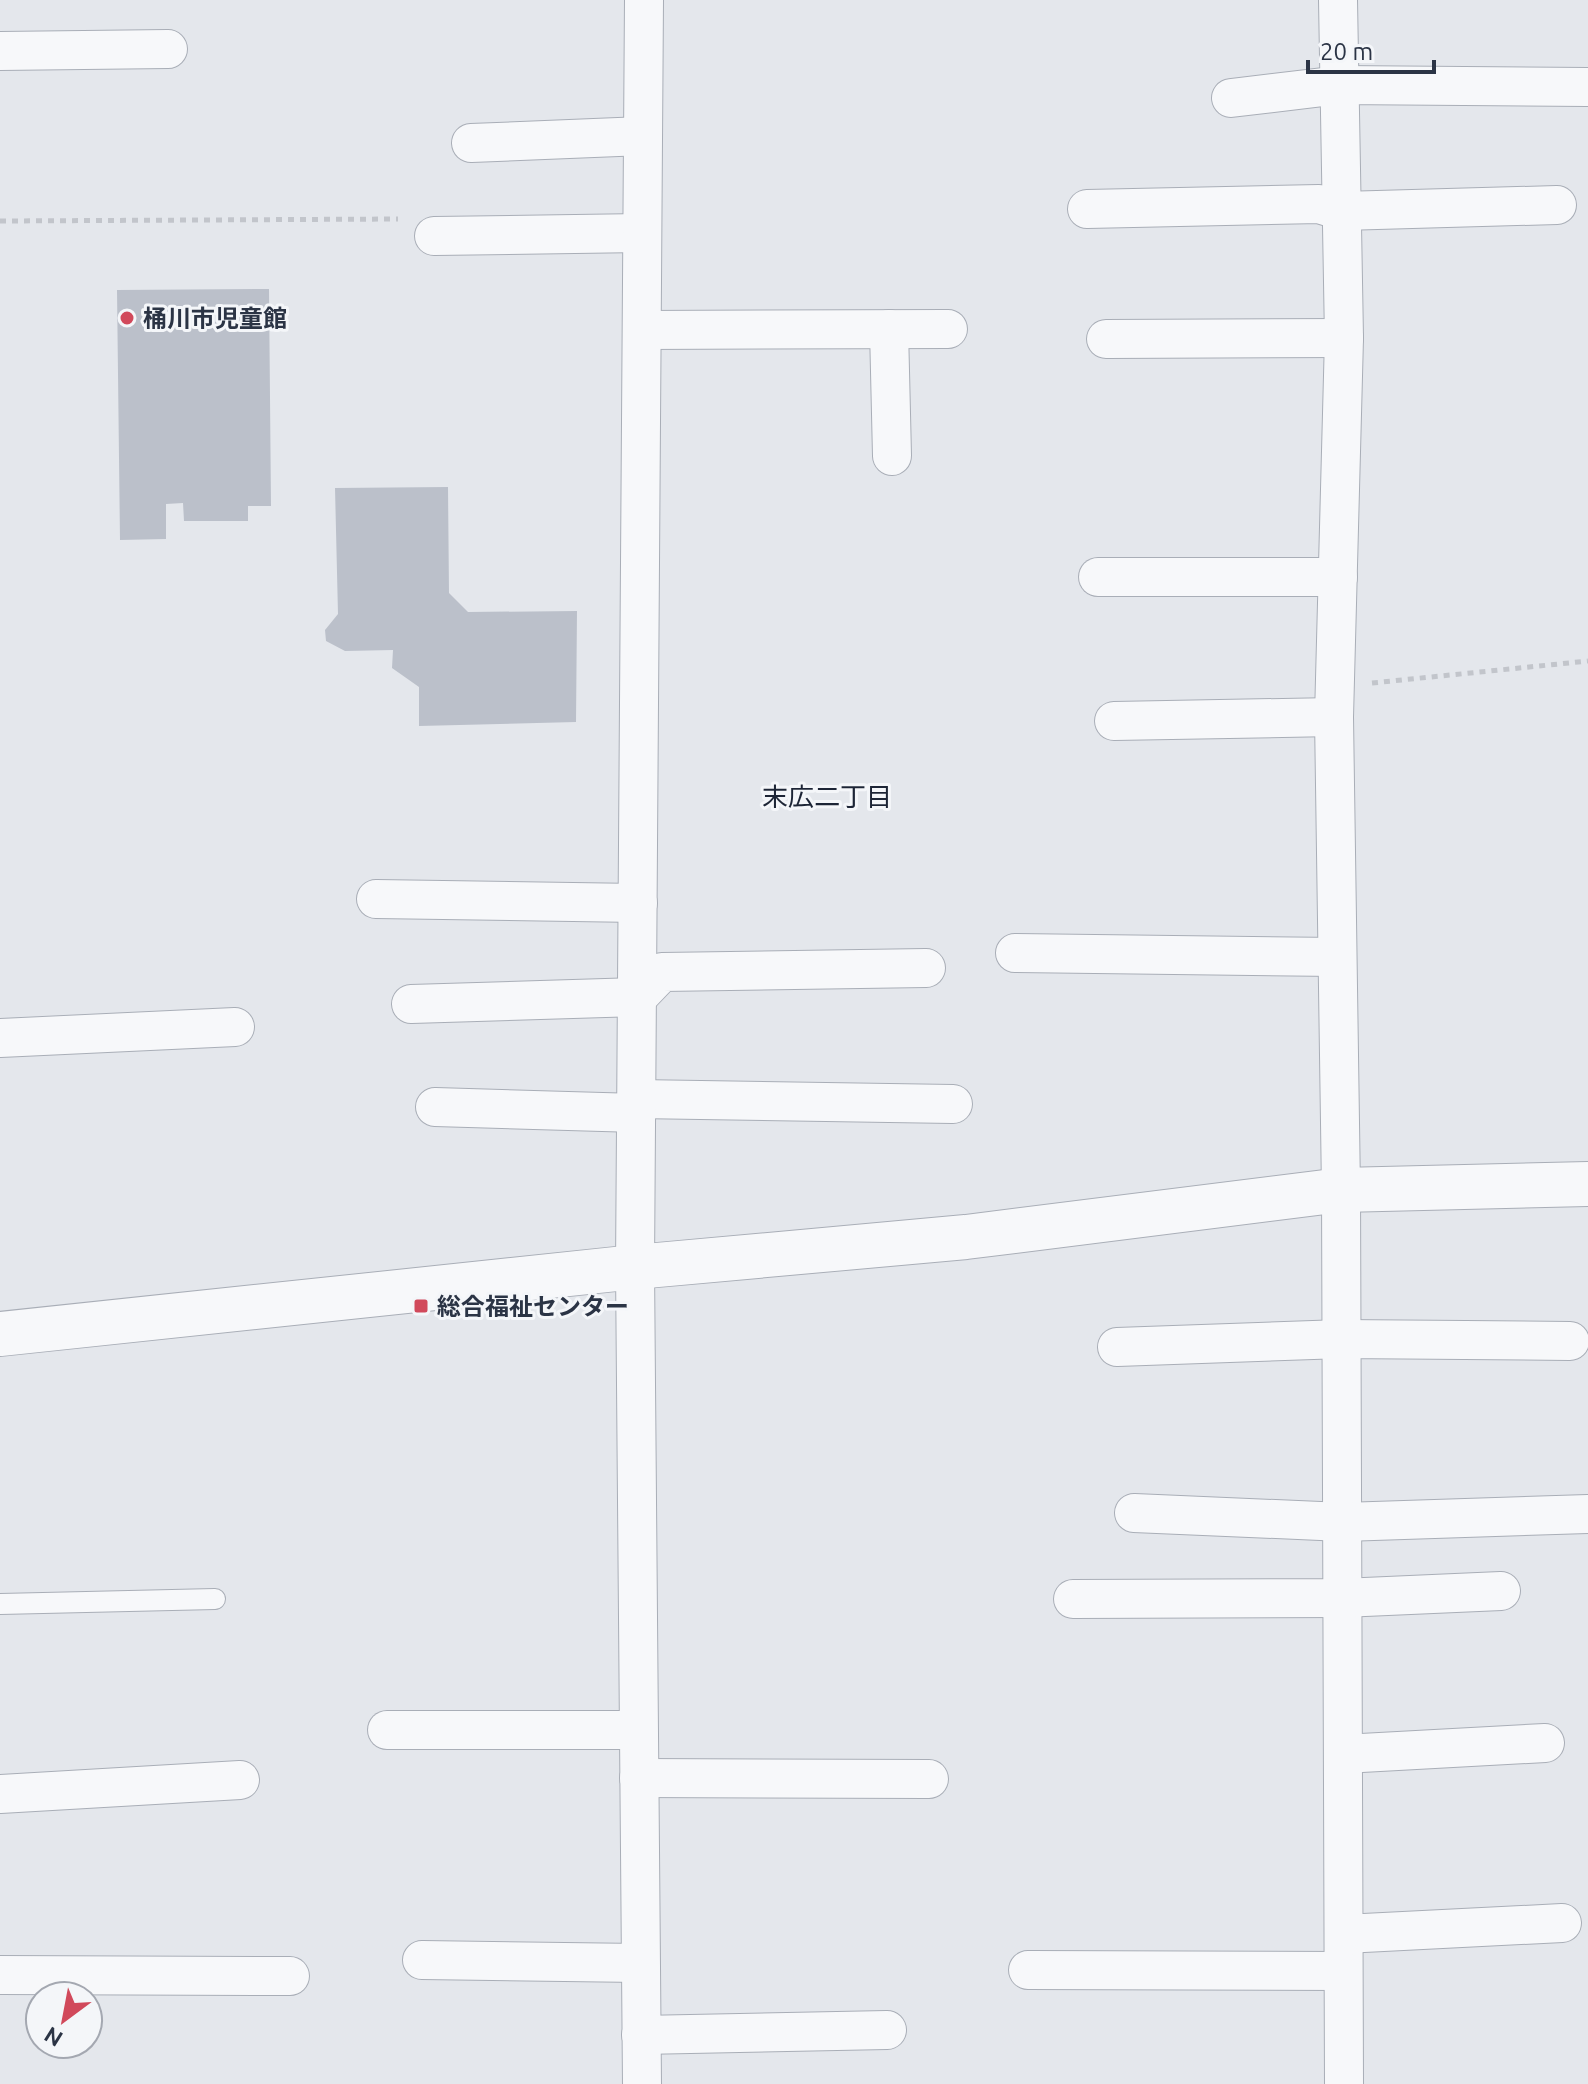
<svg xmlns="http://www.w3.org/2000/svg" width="1588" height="2084" viewBox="0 0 1588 2084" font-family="Ubuntu,'Noto Sans JP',sans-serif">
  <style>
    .building { fill: #bbc0ca }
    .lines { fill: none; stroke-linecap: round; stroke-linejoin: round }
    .service-casing { stroke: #a9aeb7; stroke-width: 22 }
    .minor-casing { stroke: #a9aeb7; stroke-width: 40 }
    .tertiary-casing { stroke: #a9aeb7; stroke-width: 46 }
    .path { stroke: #c2c5cb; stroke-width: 5; stroke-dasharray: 6 6; stroke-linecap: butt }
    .service { stroke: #f7f8fa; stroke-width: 20 }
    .minor { stroke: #f7f8fa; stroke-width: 38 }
    .tertiary { stroke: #f7f8fa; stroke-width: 44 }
    .poi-dot { fill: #d1495b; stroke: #f4f6f9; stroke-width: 3 }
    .labels { text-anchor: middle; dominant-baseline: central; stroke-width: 6; stroke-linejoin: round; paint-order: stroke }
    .poi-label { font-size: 24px; font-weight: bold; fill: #2b3445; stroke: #f4f6f9; text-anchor: start }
    .neighbourhood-label { font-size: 26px; fill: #1d2536; stroke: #f4f6f9 }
  </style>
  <rect width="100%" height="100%" fill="#e4e7ec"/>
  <g class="building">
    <path d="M269,289L271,506H248V521H184L183,503L166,504V539L120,540L117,290Z"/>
    <path d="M448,487L449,593L468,612L577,611L576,722L419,726V687L392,668L393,650L345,651L326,641L325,630L338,614L335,488Z"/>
  </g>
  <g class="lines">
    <defs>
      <path id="service" d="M0,1604L215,1599"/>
      <g id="minor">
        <path d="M1338,0L1344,338L1334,717L1341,1190L1344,2084"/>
        <path d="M0,51L168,49"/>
        <path d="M1231,98L1340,85L1588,87"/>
        <path d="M471,143L643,136"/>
        <path d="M1087,209L1319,204L1342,211L1557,205"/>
        <path d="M434,236L642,233"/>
        <path d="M889,329L892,456"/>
        <path d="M642,330L948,329"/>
        <path d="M1106,339L1344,338"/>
        <path d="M1098,577H1338"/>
        <path d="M1114,721L1334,717"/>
        <path d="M376,899L638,903"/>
        <path d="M1015,953L1337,957"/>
        <path d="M411,1004L638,997L662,972L926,968"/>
        <path d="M0,1038L235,1027"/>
        <path d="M637,1099L953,1104"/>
        <path d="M435,1107L637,1113"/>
        <path d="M1117,1347L1342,1339L1570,1341"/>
        <path d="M1134,1513L1343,1522L1588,1514"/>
        <path d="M1073,1599L1342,1598L1501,1591"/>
        <path d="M387,1730H638"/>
        <path d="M1343,1754L1545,1743"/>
        <path d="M639,1778L929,1779"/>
        <path d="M0,1794L240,1780"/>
        <path d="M1344,1934L1562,1923"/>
        <path d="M422,1960L640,1963"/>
        <path d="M1028,1970L1343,1971"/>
        <path d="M0,1975L290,1976"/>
        <path d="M641,2035L887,2030"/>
        <path d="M642,2084L635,1267L644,0"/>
      </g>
      <path id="tertiary" d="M0,1334L635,1267L966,1237L1341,1190L1588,1184"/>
    </defs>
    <use href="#service" class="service-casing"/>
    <use href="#minor" class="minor-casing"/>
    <use href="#tertiary" class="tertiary-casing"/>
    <g class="path">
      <path d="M0,221L398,219"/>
      <path d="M1372,683L1588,661"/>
    </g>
    <use href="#service" class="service"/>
    <use href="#minor" class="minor"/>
    <use href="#tertiary" class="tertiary"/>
  </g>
  <g class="poi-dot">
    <circle cx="127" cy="318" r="8"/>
    <rect x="413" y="1298" width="16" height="16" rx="4"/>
  </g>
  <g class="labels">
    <g class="poi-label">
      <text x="143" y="318">桶川市児童館</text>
      <text x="437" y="1306">総合福祉センター</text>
    </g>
    <g class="neighbourhood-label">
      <text x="827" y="796">末広二丁目</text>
    </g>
  </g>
  <g transform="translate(64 2020) rotate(212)"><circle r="38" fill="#f4f6f9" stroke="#a4a8b1" stroke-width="2"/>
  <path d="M0-6L14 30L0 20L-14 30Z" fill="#d1495b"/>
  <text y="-12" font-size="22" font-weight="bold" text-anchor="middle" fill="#2b3445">N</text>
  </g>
  <path d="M1308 60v12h126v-12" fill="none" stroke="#2b3445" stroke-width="4"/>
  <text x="1320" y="60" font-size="24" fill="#2b3445" stroke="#f4f6f9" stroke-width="6" paint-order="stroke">20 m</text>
</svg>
